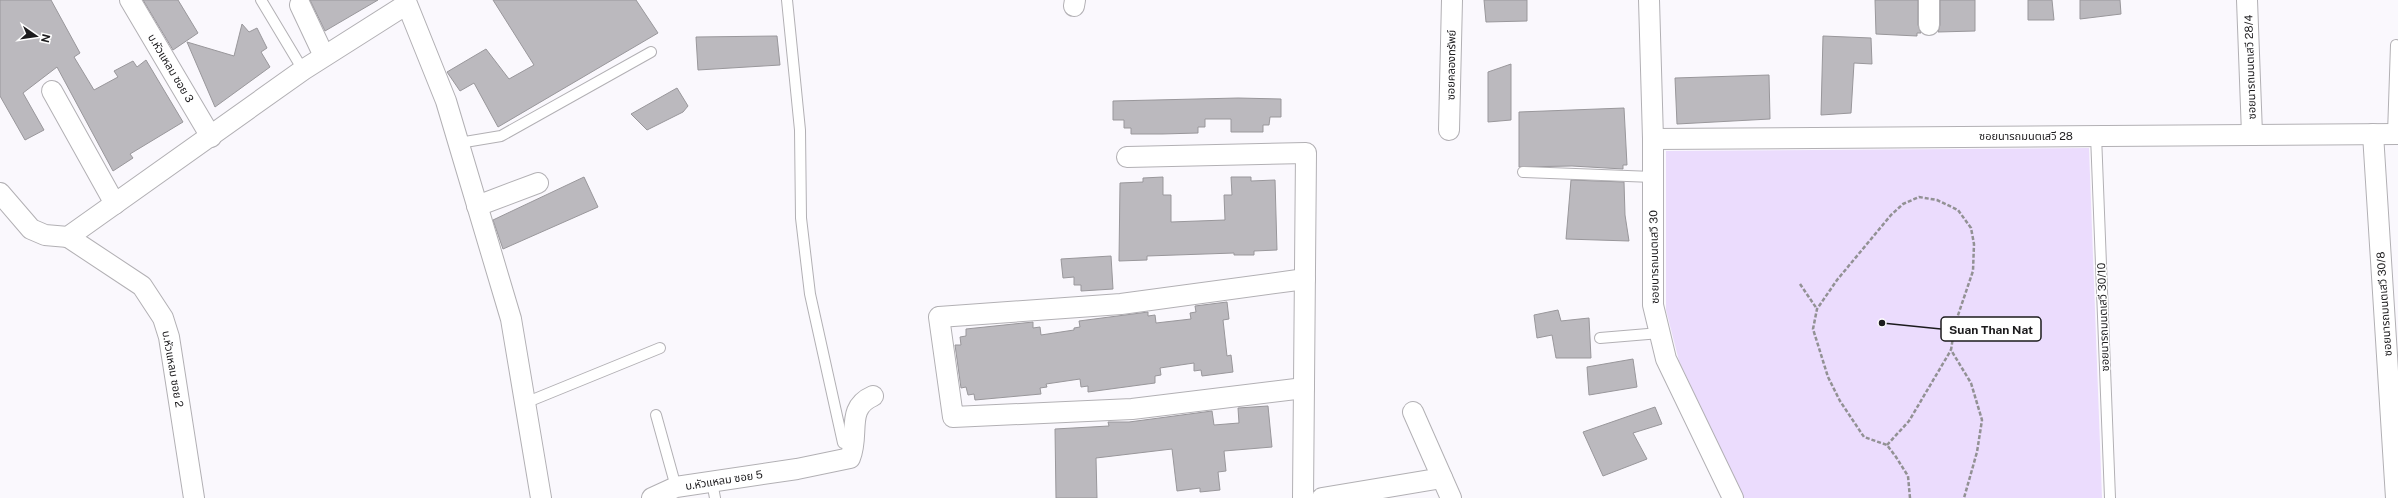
<svg xmlns="http://www.w3.org/2000/svg" width="2398" height="498" viewBox="0 0 2398 498" font-family="'Public Sans','Noto Sans Thai',sans-serif">
  <style>
    .green { fill: #ebdcfd }
    .building { fill: #bbb9be; stroke: #99979b }
    .lines { fill: none; stroke-linecap: round; stroke-linejoin: round }
    .lane-casing { stroke: #b2b0b4; stroke-width: 12 }
    .street-casing { stroke: #b2b0b4; stroke-width: 22 }
    .path { stroke: #929194; stroke-width: 2.5; stroke-dasharray: 4 2; stroke-linecap: butt }
    .lane { stroke: #fff; stroke-width: 10 }
    .street { stroke: #fff; stroke-width: 20 }
    .labels { text-anchor: middle; dominant-baseline: central; stroke-width: 3; stroke-linejoin: round; paint-order: stroke }
    .street-label { font-size: 11px; fill: #1c1b1d; stroke: #fff }
    .leader { fill: none; stroke: #1c1b1d; stroke-width: 1.5 }
    .callout-dot { fill: #1c1b1d; stroke: #fff; stroke-width: 1.5 }
    .callout { fill: #fff; stroke: #1c1b1d; stroke-width: 1.5 }
    .callout-label { font-size: 12px; text-anchor: middle; font-weight: bold; fill: #1c1b1d }
  </style>
  <rect width="100%" height="100%" fill="#faf8fd"/>
  <path class="green" d="M2089,148L2102,498H1744L1679,361L1666,310V151Z"/>
  <g class="building">
    <path d="M0,0H51L80,53L74,57L94,90L118,77L114,71L133,61L137,67L146,60L183,122L130,154L133,158L113,171L57,67L23,93L44,130L25,140L0,96Z"/>
    <path d="M143,0H178L198,33L173,50Z"/>
    <path d="M310,0H378L325,31Z"/>
    <path d="M493,0H636L658,33L498,127L474,83L460,91L447,72L486,49L509,79L534,65Z"/>
    <path d="M1484,0H1527V21L1486,22Z"/>
    <path d="M1875,0H1918V25L1921,33H1917V36L1876,34Z"/>
    <path d="M1940,0H1975V31L1938,32L1940,25Z"/>
    <path d="M2028,0H2052L2054,20H2028Z"/>
    <path d="M2080,0H2120L2121,14L2080,19Z"/>
    <path d="M242,24L249,32L257,28L267,48L261,52L270,67L215,107L187,42L234,56Z"/>
    <path d="M777,36L780,65L698,70L696,37Z"/>
    <path d="M1823,36L1871,38L1872,64L1854,63L1851,113L1821,115Z"/>
    <path d="M1511,64V120L1488,122V72Z"/>
    <path d="M1769,75L1770,119L1677,124L1675,78Z"/>
    <path d="M677,88L688,106L683,112L647,130L631,114Z"/>
    <path d="M1238,98L1281,99V117H1270L1269,125H1263V132H1231V119H1205V127H1198V133L1162,134H1131V128H1124V120H1113V101Z"/>
    <path d="M1624,108L1627,165H1623V169L1572,166L1519,167V112Z"/>
    <path d="M584,177L598,207L503,249L493,220Z"/>
    <path d="M1163,177V195H1171V222L1225,220L1224,195H1232L1231,177H1251V181L1275,180L1277,250L1254,251V255H1234V253L1147,256V260L1119,261L1120,183L1143,182V178Z"/>
    <path d="M1571,180L1624,182L1625,215L1629,241L1566,239Z"/>
    <path d="M1111,256L1113,289L1081,291V285H1074V277L1063,278L1061,259Z"/>
    <path d="M1227,302L1229,319L1223,320L1227,356L1231,355L1233,372L1202,376L1201,370L1194,371V363L1160,368L1161,375L1155,376V383L1088,392V386L1081,387L1080,379L1046,384L1047,387L1040,388L1041,394L975,400L974,394L968,395L966,387L961,388L955,345H961L960,337L966,336V329L1033,322V328L1040,327L1041,335L1074,330V328L1080,327L1079,321L1148,312V316L1155,315L1156,323L1191,319L1190,313L1196,312L1195,306Z"/>
    <path d="M1558,310L1561,321L1589,318L1591,358H1556L1552,335L1537,338L1534,315Z"/>
    <path d="M1633,359L1637,387L1589,395L1587,367Z"/>
    <path d="M1268,406L1272,447L1224,451L1226,471L1218,472L1220,490L1200,492V488L1177,491L1172,449L1096,458L1097,498H1056L1055,429L1109,426L1108,422H1129L1212,411L1214,425L1239,423L1238,408Z"/>
    <path d="M1655,407L1662,424L1633,433L1647,459L1603,476L1583,432Z"/>
  </g>
  <g class="lines">
    <defs>
      <g id="lane">
        <path d="M261,0L303,70"/>
        <path d="M787,0L800,130L801,218L810,294L843,443"/>
        <path d="M2393,134L2396,45"/>
        <path d="M2096,135L2110,498"/>
        <path d="M459,143L501,136L651,52"/>
        <path d="M1523,172L1653,177"/>
        <path d="M1600,338L1660,333"/>
        <path d="M525,403L660,348"/>
        <path d="M656,415L676,487"/>
        <path d="M712,482L715,498"/>
      </g>
      <g id="street">
        <path d="M130,0L211,137"/>
        <path d="M1649,0L1653,139V305L1666,359L1733,498"/>
        <path d="M1929,0V25"/>
        <path d="M2247,0L2252,134"/>
        <path d="M300,5L324,56"/>
        <path d="M1074,6L1075,0"/>
        <path d="M52,91L115,204"/>
        <path d="M1449,130L1452,0"/>
        <path d="M2373,134L2396,498"/>
        <path d="M1653,139L2398,134"/>
        <path d="M1127,157L1306,153L1303,498"/>
        <path d="M0,193L31,229L45,235L68,237L303,70L407,4L446,101L511,319L541,498"/>
        <path d="M477,206L538,183"/>
        <path d="M68,237L142,286L163,318L169,337L194,498"/>
        <path d="M1304,388L1132,409L953,417L939,317L1121,304L1305,279"/>
        <path d="M1413,412L1451,498"/>
        <path d="M652,498L676,487L797,469L850,458C860,434 845,408 873,396"/>
        <path d="M1322,498L1442,478"/>
      </g>
    </defs>
    <use href="#lane" class="lane-casing"/>
    <use href="#street" class="street-casing"/>
    <g class="path">
      <path d="M1800,284L1817,309"/>
      <path d="M1887,445L1909,421L1951,350"/>
      <path d="M1910,498L1908,476L1896,457L1887,445L1864,437L1840,401L1828,377L1813,329L1817,309L1837,280L1891,215L1903,204L1919,197L1937,200L1958,210L1971,228L1974,244L1973,271L1955,324L1951,350L1971,383L1982,420L1977,452L1964,498"/>
    </g>
    <use href="#lane" class="lane"/>
    <use href="#street" class="street"/>
  </g>
  <g class="labels">
    <g class="street-label">
      <text transform="translate(1451 65) rotate(-89)">ซอยคลองทรัพย์</text>
      <text transform="translate(2250 67) rotate(-92)">ซอยนารถมนตเสวี 28/4</text>
      <text transform="translate(171 68) rotate(59)">บ.หัวแหลม ซอย 3</text>
      <text x="2026" y="136">ซอยนารถมนตเสวี 28</text>
      <text transform="translate(1654 257) rotate(-91)">ซอยนารถมนตเสวี 30</text>
      <text transform="translate(2384 304) rotate(-94)">ซอยนารถมนตเสวี 30/8</text>
      <text transform="translate(2103 317) rotate(-92)">ซอยนารถมนตเสวี 30/10</text>
      <text transform="translate(173 369) rotate(80)">บ.หัวแหลม ซอย 2</text>
      <text transform="translate(724 480) rotate(-9)">บ.หัวแหลม ซอย 5</text>
    </g>
  </g>
  <path class="leader" d="M1882 323L1941 329"/>
  <circle class="callout-dot" cx="1882" cy="323" r="4"/>
  <rect class="callout" x="1941" y="317" width="100" height="24" rx="4"/>
  <g class="callout-label">
    <text x="1991" y="334">Suan Than Nat</text>
  </g>
  <g transform="translate(36 36) rotate(103)" stroke="#ffffff" stroke-width="3" paint-order="stroke">
  <path d="M0-3L7 15L0 10L-7 15Z" fill="#1c1b1d"/>
  <text y="-6" font-size="11" font-weight="bold" text-anchor="middle" fill="#1c1b1d">N</text>
  </g>
</svg>
